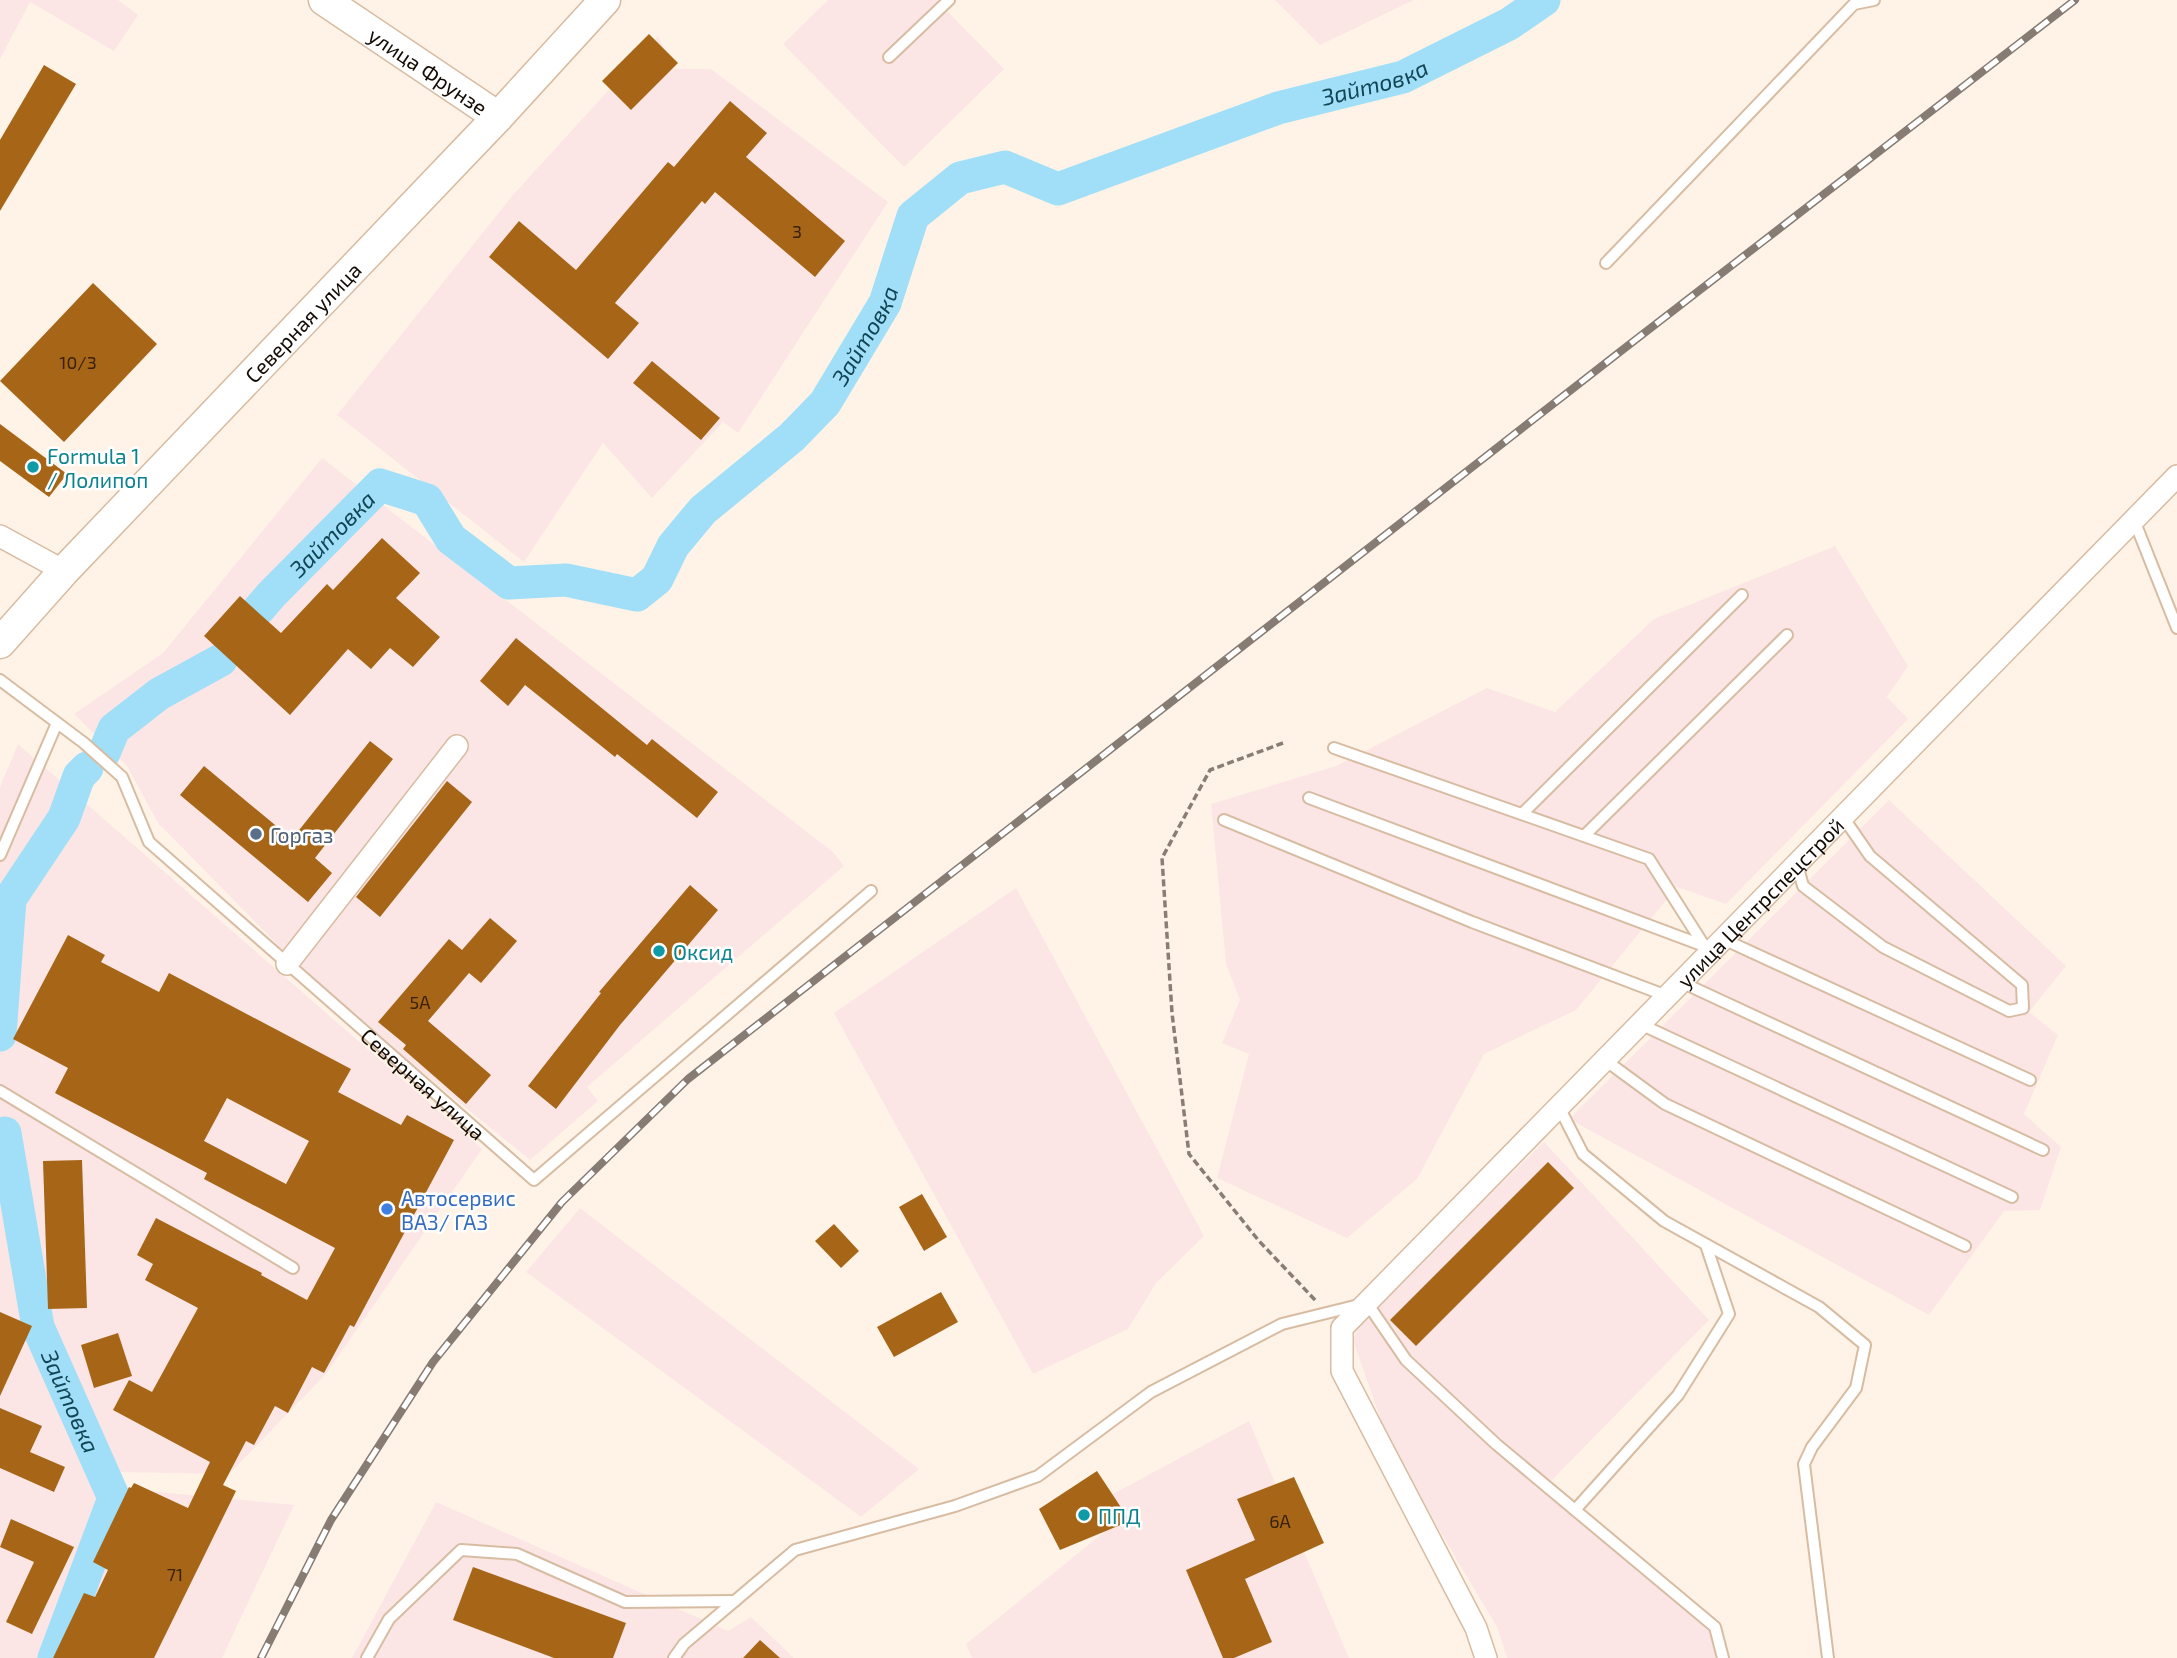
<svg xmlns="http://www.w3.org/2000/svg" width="2177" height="1658" viewBox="0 0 2177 1658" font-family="'Exo 2',sans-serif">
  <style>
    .industrial { fill: #fbe6e5 }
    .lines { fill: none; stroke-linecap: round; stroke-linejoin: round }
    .river { stroke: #a0dff7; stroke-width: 33 }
    .building { fill: #a76617; fill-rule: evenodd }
    .service-casing { stroke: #d8bca2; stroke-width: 14 }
    .minor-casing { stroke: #d8bca2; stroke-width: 24 }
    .secondary-casing { stroke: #d8bca2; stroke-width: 33 }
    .path { stroke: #887e75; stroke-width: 3.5; stroke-dasharray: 7 3.5; stroke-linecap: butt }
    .service { stroke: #fff; stroke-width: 10 }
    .minor { stroke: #fff; stroke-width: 21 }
    .secondary { stroke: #fff; stroke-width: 30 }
    .rail-casing { stroke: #877c74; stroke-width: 8 }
    .rail { stroke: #fff; stroke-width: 5; stroke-dasharray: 16; stroke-linecap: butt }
    .culture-dot { fill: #0f9aa8; stroke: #fff; stroke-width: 2.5 }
    .service-dot { fill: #5c6f8a; stroke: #fff; stroke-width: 2.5 }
    .shop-dot { fill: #3f7fe0; stroke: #fff; stroke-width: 2.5 }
    .labels { text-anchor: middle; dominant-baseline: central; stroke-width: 5; stroke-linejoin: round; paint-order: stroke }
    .number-label { font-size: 18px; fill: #382108 }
    .street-label { font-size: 21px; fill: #130a03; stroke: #fff }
    .culture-label { font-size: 21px; fill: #0d838f; stroke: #fff; text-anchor: start }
    .service-label { font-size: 21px; fill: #4e5e75; stroke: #fff; text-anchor: start }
    .shop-label { font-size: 21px; fill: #366cbe; stroke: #fff; text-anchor: start }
    .water-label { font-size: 23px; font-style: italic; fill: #114556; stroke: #fff }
  </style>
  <rect width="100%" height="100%" fill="#fff3e8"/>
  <g class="industrial">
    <path d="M0,0H118L138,15L114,51L30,2L0,59Z"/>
    <path d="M828,0H936L1004,69L904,167L783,44Z"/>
    <path d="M1275,0H1414L1320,45Z"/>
    <path d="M658,36L673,69H711L888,202L738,433L723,422L652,498L603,443L524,562L337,415L512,196Z"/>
    <path d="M322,458L833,852L844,866L587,1087L598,1101L530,1160L326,994L158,823L127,766L74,714L163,653Z"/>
    <path d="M1835,546L1908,666L1887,697L1908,719L1726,904L1677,887L1576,1010L1484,1054L1417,1179L1347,1238L1217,1178L1249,1054L1222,1043L1240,1000L1226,964L1211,804L1336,766L1487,688L1555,712L1654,619Z"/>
    <path d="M18,744L482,1149L326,1374L229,1474L116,1472L38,1658H0V787Z"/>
    <path d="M1889,800L2066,966L2029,1012L2058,1035L2024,1114L2061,1147L2040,1210L2004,1211L1929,1315L1569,1119Z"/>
    <path d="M1016,888L1204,1236L1156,1283L1128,1329L1033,1374L834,1013Z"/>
    <path d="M1544,1142L1709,1320L1547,1485L1715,1634L1722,1658H1507L1497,1627L1391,1449L1353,1340L1361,1320Z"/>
    <path d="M580,1208L919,1469L861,1517L526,1272Z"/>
    <path d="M1249,1421L1349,1658H972L966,1644L1108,1529L1096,1503Z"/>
    <path d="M138,1490L294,1505L222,1658H66Z"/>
    <path d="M436,1502L728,1631L751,1617L794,1658H352Z"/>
  </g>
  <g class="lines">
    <g class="river">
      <path id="s1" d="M259,609L271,595L380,485L427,500L451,539L509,583L566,580L637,595L657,579L673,546L703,510L792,437L825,403L885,303L913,216L960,178L1005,167L1058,189L1278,108L1403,77L1509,24L1544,0"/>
      <path d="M104,753L114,729L159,694L221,660"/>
      <path d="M0,1035L10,899L64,818L79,776L87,768"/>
      <path id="s2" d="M5,1133L38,1327L114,1498L54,1658"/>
    </g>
  </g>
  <g class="building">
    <path d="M649,34L678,63L631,110L602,81Z"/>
    <path d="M44,65L76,84L0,211V140Z"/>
    <path d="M730,101L767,133L746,157L845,241L815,277L715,192L705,204L702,201L615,303L639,323L608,359L489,257L519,221L576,270L668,162L674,167Z"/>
    <path d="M93,283L157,344L64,442L0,381Z"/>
    <path d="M652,361L720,418L701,440L633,383Z"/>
    <path d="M0,424L67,474L49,497L0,461Z"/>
    <path d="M382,538L420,573L396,598L440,637L413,667L390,648L371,669L348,649L290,715L204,636L240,596L281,633L327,584L333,590Z"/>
    <path d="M516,638L647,745L652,739L718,792L697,818L617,754L615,757L525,685L508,706L480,681Z"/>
    <path d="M370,741L393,759L315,858L332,873L308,902L180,795L204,766L292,839Z"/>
    <path d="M447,781L472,802L380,917L356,897Z"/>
    <path d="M690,885L718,910L620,1025L556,1109L528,1086L601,993L599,992Z"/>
    <path d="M490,918L517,941L481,983L469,973L428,1021L491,1075L466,1104L403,1049L406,1045L378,1022L449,939L462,950Z"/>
    <path d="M68,935L105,955L101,962L159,992L169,973L351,1069L338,1092L401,1125L407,1115L454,1140L354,1327L350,1325L324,1373L312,1367L288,1413L275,1406L254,1445L246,1441L223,1485L236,1491L154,1658H53L84,1593L95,1597L108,1570L93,1562L129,1487L131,1488L134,1483L188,1508L210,1462L113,1410L129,1380L152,1392L198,1308L145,1280L153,1264L137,1255L156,1218L262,1273L261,1275L307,1300L335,1248L204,1179L207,1173L55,1093L68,1068L13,1039ZM227,1098L309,1141L286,1184L204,1141Z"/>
    <path d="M82,1160L87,1308L48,1309L43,1161Z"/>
    <path d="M1548,1162L1574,1188L1416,1346L1390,1320Z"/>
    <path d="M922,1194L947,1237L924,1251L899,1207Z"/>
    <path d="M834,1224L859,1251L841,1268L815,1241Z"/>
    <path d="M941,1292L958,1322L894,1357L877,1327Z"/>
    <path d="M0,1312L32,1326L0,1396Z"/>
    <path d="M118,1333L132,1376L94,1388L81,1345Z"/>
    <path d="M0,1408L42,1426L30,1452L65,1467L54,1492L0,1468Z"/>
    <path d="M1097,1471L1130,1521L1060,1550L1039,1509Z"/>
    <path d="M1294,1477L1324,1543L1245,1579L1272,1642L1234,1658H1223L1186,1570L1255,1540L1237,1499Z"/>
    <path d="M11,1519L74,1547L32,1634L6,1622L34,1562L0,1547Z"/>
    <path d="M473,1567L626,1623L613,1658H554L453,1620Z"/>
    <path d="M760,1640L780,1658H743Z"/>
  </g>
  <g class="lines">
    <defs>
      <g id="service">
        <path d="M889,57L949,0"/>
        <path d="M1606,263L1854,4L1874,0"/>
        <path d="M2134,520L2177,628"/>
        <path id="s3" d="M0,680L84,743L122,777L149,842L534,1180L871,891"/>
        <path d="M1334,748L1649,859L1705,947"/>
        <path d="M1309,798L1707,947"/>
        <path d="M1522,814L1742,595"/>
        <path d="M1224,820L1472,922L1667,996"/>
        <path d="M1584,836L1787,635"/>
        <path d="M0,855L57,723"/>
        <path d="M1797,864L1803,886L1883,947L2009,1011L2023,1008L2022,985L1870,856L1843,817"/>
        <path d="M1723,939L2030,1080"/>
        <path d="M1681,982L2043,1150"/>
        <path d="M1640,1024L2012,1197"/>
        <path d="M1605,1060L1665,1104L1965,1246"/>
        <path d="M0,1091L293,1268"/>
        <path d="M1559,1107L1583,1154L1664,1221L1819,1307L1865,1345L1856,1388L1812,1447L1804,1464L1828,1658"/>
        <path d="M1575,1510L1678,1395L1729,1314L1706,1245"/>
        <path d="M367,1658L389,1619L461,1550L517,1554L625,1602L735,1601"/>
        <path d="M674,1658L684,1644L795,1550L955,1506L1038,1476L1151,1392L1282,1324L1367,1303L1406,1360L1496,1444L1715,1627L1723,1658"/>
      </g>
      <g id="minor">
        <path d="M0,536L64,571"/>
        <path d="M287,964L457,746"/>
        <path id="s4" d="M1486,1658L1476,1628L1342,1371V1328L2177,476"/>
      </g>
      <g id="secondary">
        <path id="s5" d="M324,0L498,117"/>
        <path id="s6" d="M0,643L64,571L498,117L605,0"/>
      </g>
    </defs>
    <use href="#service" class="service-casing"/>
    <use href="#minor" class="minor-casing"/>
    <use href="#secondary" class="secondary-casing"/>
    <path class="path" d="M1283,743L1210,770L1162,858L1172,1013L1189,1154L1259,1241L1316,1301"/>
    <use href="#service" class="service"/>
    <use href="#minor" class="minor"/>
    <use href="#secondary" class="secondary"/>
    <defs>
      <path id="rail" d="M261,1658L331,1520L433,1362L562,1202L688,1079L1621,351L2075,0"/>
    </defs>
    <use href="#rail" class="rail-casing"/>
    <use href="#rail" class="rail"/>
  </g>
  <g class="culture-dot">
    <circle cx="33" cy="467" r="7"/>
    <circle cx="659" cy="951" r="7"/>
    <circle cx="1084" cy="1515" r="7"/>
  </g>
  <circle class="service-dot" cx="256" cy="834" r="7"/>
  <circle class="shop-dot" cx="387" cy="1209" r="7"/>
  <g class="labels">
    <g class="number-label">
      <text x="797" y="231">3</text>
      <text x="78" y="362">10/3</text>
      <text x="420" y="1002">5А</text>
      <text x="1280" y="1521">6А</text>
      <text x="175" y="1574">71</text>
    </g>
    <g class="street-label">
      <text stroke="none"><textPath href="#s5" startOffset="126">улица Фрунзе</textPath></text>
      <text stroke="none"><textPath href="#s6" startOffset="441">Северная улица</textPath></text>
      <text stroke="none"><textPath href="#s4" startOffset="961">улица Центрспецстрой</textPath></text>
      <text stroke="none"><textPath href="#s3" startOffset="592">Северная улица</textPath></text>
    </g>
    <g class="culture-label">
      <text x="47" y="455">Formula 1<tspan x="47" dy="24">/ Лолипоп</tspan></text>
      <text x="673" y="951">Оксид</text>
      <text x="1098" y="1515">ППД</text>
    </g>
    <g class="service-label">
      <text x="270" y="834">Горгаз</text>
    </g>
    <g class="shop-label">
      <text x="401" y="1197">Автосервис<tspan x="401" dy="24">ВАЗ/ ГАЗ</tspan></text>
    </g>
    <g class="water-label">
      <text stroke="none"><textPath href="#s1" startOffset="1449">Зайтовка</textPath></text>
      <text stroke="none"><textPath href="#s1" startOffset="821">Зайтовка</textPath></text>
      <text stroke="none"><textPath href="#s1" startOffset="105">Зайтовка</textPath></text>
      <text stroke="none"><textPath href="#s2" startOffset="278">Зайтовка</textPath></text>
    </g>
  </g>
</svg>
